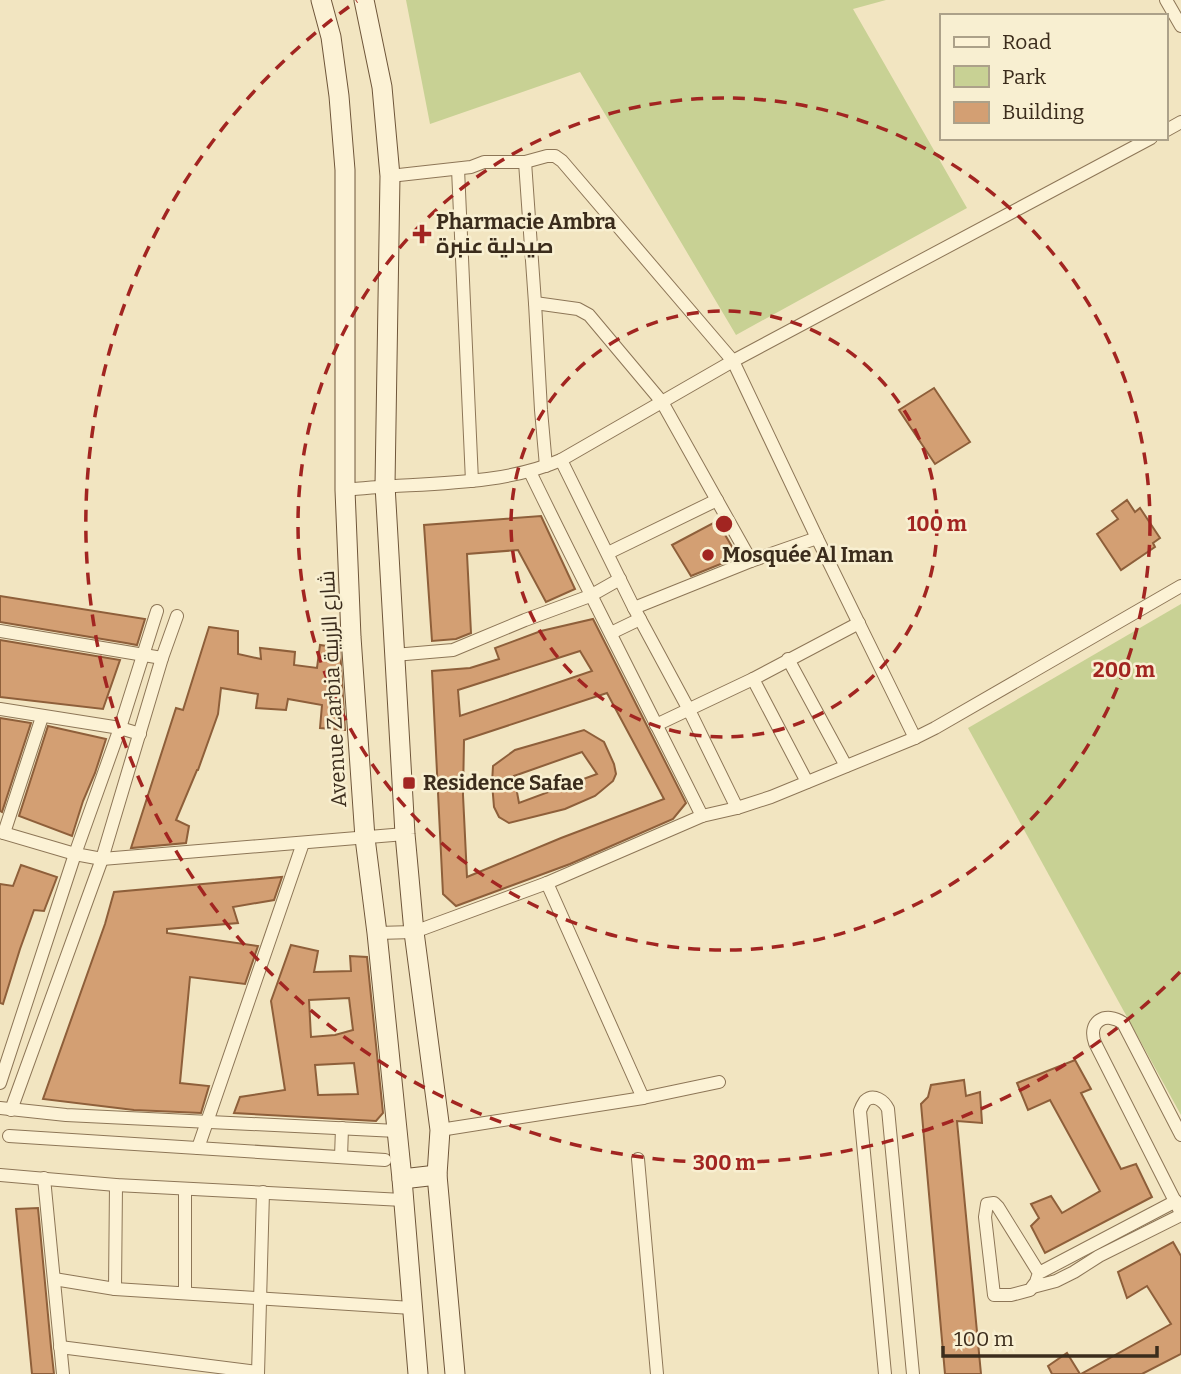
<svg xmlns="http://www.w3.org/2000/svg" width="1181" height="1374" viewBox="0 0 1181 1374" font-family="Bitter,Cairo,serif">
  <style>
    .green { fill: #c8d194 }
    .building { fill: #d39f73; stroke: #8e5f3a; stroke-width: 2; fill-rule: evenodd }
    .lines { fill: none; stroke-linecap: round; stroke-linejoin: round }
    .minor-casing { stroke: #8d7657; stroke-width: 14 }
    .secondary-casing { stroke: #6f563a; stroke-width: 21 }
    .minor { stroke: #fcf2d5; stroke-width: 12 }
    .secondary { stroke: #fcf2d5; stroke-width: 19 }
    .ring { fill: none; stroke: #a22521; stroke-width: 3.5; stroke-dasharray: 12 9 }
    .poi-dot { fill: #a22521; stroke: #f8efd1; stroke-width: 2.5 }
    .labels { text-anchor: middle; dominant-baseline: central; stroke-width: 5; stroke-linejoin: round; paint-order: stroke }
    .poi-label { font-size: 21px; font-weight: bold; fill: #3b2c1c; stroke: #f8efd1; text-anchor: start }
    .street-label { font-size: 21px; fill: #3b2c1c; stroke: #f8efd1 }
    .centre { fill: #a22521; stroke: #f8efd1; stroke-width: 3.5 }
    .ring-label { font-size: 21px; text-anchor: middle; font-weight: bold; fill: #a22521; stroke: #f8efd1; stroke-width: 5; stroke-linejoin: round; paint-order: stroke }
  </style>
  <rect width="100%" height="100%" fill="#f2e5c1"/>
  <g class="green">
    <path d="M406,0H886L853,9L967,208L736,335L580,72L430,124Z"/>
    <path d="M1181,604V1115L968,728Z"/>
  </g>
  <g class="building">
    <path d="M934,388L970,442L935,464L899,410Z"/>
    <path d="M1127,500L1135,512L1140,508L1160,538L1153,543L1155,547L1121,570L1097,534L1118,519L1112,511Z"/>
    <path d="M541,516L575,589L546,602L518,550L467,554L471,633L456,639L432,641L424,525Z"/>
    <path d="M717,521L738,557L691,576L672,545Z"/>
    <path d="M0,596L145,619L137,645L126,643L0,622Z"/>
    <path d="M593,619L686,803L673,819L570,864L456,906L443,894L432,671L470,668L499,659L495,648L541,631ZM580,651L592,671L460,716L458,690ZM607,693L664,799L561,838L467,877L463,795L464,740Z"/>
    <path d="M209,627L238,631V654L261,659L260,648L295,652L294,665L317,668L320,645L340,648L345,730L320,728L322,705L288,699L286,710L256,708L258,694L221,688L218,714L198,770H197L176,820L189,826L186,843L131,848L176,708L183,710Z"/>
    <path d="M0,640L120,660L103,709L0,697Z"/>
    <path d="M0,718L31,723L2,812L0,811Z"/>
    <path d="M48,726L106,739L95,773L83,801L72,836L19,816Z"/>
    <path d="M584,730L604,742L614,764L616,774L613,781L595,796L565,809L509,823L499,817L494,807L492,783L493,766L515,750ZM582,752L597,774L519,803L514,776Z"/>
    <path d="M21,865L57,877L44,911L34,910L20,949L3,1004L0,1003V884L13,886Z"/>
    <path d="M282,877L274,900L233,907L238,923L167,929V933L258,946L245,984L190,977L180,1083L209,1086L201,1113L134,1110L43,1099L105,924L114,892Z"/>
    <path d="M291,945L318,951L314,972L351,971L350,956L367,957L383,1113L376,1121L234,1113L240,1097L285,1090L271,1001ZM349,998L353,1030L335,1035L311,1037L309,1000ZM354,1063L358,1094L318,1095L315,1065Z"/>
    <path d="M1075,1060L1091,1089L1081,1093L1121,1169L1136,1164L1152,1197L1045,1253L1031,1226L1039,1218L1031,1204L1051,1196L1062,1213L1100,1191L1050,1100L1028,1110L1017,1083Z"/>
    <path d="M964,1080L966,1096L980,1092L982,1123L957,1121L981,1374H945L921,1104L928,1097L931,1085Z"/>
    <path d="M38,1208L51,1347L54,1374H32L16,1209Z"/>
    <path d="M1173,1242L1181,1256V1354L1142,1374H1081L1171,1324L1147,1286L1127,1298L1118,1272Z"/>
    <path d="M1067,1353L1080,1374H1052L1048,1366Z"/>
  </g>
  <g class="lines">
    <defs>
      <g id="minor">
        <path d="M1166,0L1181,26"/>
        <path d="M1165,131L1181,122"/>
        <path d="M525,162L535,303L541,410L546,466"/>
        <path d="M458,169L472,481"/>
        <path d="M390,176L471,167L484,162H525L547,156H555L562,161L733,361L817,538L915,738"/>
        <path d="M535,303L578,309L589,315L662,402L751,561"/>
        <path d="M561,460L634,608L689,710L737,808"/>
        <path d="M530,472C586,587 645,701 702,816"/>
        <path d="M345,490C415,482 496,488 561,460L733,361L1151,138"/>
        <path d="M608,553L717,500"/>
        <path d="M634,608L751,561L817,538"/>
        <path d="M0,631L162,658"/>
        <path d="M611,633L640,619"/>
        <path d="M394,655L453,650L525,620L590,596L620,579"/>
        <path d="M788,659L846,766"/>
        <path d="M753,679L807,782"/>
        <path d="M0,709L120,728L140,734"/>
        <path d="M656,725L753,679L859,623"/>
        <path d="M0,832L75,854L102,859L405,834"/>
        <path d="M4,833L42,717"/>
        <path d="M547,883L643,1098"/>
        <path d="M377,933L414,932L547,883L702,816L737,808L771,797L915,738L935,728L1181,586"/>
        <path d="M0,1083L75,854L120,728L157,611"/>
        <path d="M0,1108L66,1115L397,1131"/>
        <path d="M11,1110L102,859L162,658L177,616"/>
        <path d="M440,1130L643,1098L719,1082"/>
        <path d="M1181,1135L1123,1023C1106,1011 1087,1021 1095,1043L1181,1213"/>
        <path d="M9,1136L385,1160"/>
        <path d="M198,1148L303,843"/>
        <path d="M341,1157L342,1128"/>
        <path d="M638,1159L657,1374"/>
        <path d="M0,1175L116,1185L403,1200"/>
        <path d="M44,1178L63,1374"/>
        <path d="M1039,1273L998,1207L994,1203L987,1204L985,1217L994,1295H1011L1030,1290L1036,1282L1039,1273L1176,1201"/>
        <path d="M54,1279L115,1289L412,1308"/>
        <path d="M1033,1287L1056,1281L1074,1272L1099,1256L1181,1215"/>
        <path d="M115,1289L116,1185"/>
        <path d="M185,1293V1189"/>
        <path d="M60,1347L258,1372"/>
        <path d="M258,1374L263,1192"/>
        <path d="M885,1374L860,1111C861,1108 863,1104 865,1101C874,1093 884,1101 888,1109L913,1374"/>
      </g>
      <g id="secondary">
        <path d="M321,0L331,37L339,96L345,170V490L351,637L365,838L377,933L402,1179L418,1374"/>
        <path d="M364,0L382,87L390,176L385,485L405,834L414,932L440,1130L437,1175L455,1374"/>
        <path d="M402,1179L437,1175"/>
      </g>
    </defs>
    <use href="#minor" class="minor-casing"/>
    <use href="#secondary" class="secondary-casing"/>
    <use href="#minor" class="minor"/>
    <use href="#secondary" class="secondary"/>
  </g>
  <g class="ring">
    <circle cx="724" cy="524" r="213"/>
    <circle cx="724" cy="524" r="426"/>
    <path d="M1180 972A639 639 0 1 1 357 1"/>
  </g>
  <g class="poi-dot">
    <path d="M418.5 223.5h7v7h7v7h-7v7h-7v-7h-7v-7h7z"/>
    <circle cx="708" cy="555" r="7"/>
    <rect x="402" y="776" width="14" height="14" rx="3.5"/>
  </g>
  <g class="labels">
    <g class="poi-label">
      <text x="436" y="222">Pharmacie Ambra<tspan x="436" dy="24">صيدلية عنبرة</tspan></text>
      <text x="722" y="555">Mosquée Al Iman</text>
      <text x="423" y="783">Residence Safae</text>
    </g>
    <g class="street-label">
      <text transform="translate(333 689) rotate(-93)">Avenue Zarbia شارع الزربية</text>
    </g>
  </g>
  <circle cx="724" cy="524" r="10" class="centre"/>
  <g class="ring-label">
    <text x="937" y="531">100 m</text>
    <text x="1124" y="677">200 m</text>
    <text x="724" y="1170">300 m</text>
  </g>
  <rect x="940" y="14" width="228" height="126" fill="#f8efd1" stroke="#aca189" stroke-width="2"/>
  <rect x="954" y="37" width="35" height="10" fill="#fcf2d5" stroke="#aca189" stroke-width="2"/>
  <text x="1002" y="49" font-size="21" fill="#3b2c1c">Road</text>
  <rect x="954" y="66" width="35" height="21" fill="#c8d194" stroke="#aca189" stroke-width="2"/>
  <text x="1002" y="84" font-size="21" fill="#3b2c1c">Park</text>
  <rect x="954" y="102" width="35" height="21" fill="#d39f73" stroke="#aca189" stroke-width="2"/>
  <text x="1002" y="119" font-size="21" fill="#3b2c1c">Building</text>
  <path d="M943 1346v10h214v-10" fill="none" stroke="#3b2c1c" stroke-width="3.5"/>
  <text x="954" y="1346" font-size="21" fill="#3b2c1c" stroke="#f8efd1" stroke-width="5" paint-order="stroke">100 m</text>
</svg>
